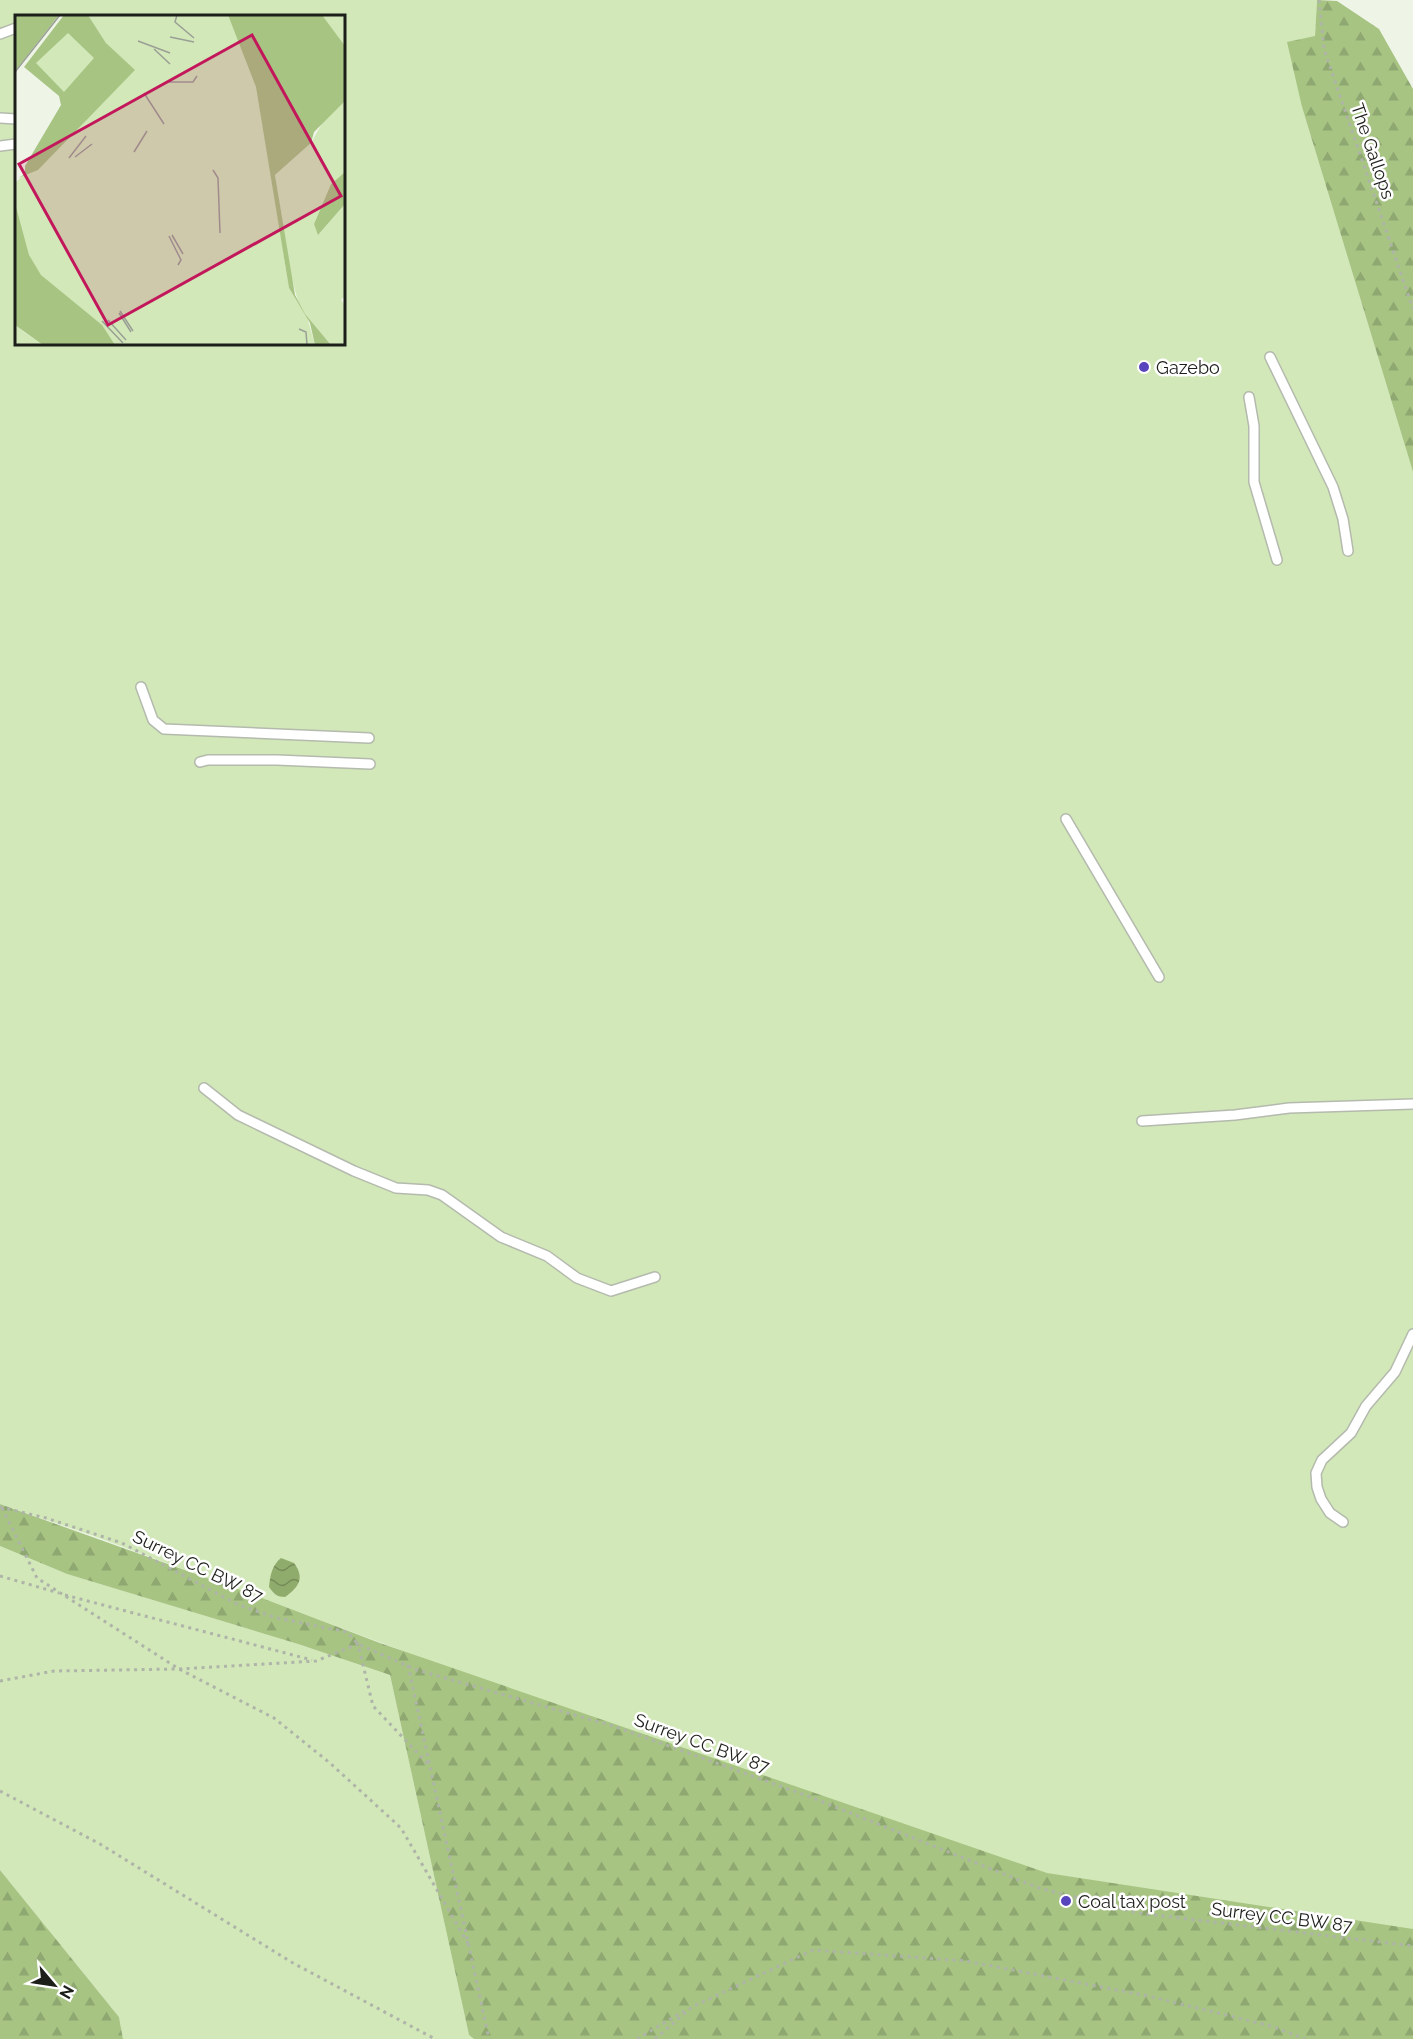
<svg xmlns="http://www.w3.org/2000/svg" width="1413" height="2039" viewBox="0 0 1413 2039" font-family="Raleway,sans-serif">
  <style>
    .grass { fill: #d2e8b9; fill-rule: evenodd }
    .forest { fill: url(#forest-firs) }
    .water { fill: url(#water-waves) }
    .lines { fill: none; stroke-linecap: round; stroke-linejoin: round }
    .service-casing { stroke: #b4baad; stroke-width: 12 }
    .path { stroke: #afb4a9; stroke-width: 3; stroke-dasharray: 3 4.5; stroke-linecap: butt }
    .service { stroke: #fff; stroke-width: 9 }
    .poi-dot { fill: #5845bd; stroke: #fff; stroke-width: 2 }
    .labels { text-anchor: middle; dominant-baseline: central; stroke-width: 5; stroke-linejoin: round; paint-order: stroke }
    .street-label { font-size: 18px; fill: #1c1e19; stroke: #fff }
    .poi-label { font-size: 18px; fill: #1c1e19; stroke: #fff; text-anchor: start }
    .inset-road { fill: none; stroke: #9a9f95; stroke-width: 1.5 }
    .view { fill: #c2185b; fill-opacity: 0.15; stroke: #c2185b; stroke-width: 3 }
    .inset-edge { fill: none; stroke: #1c1e19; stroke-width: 3 }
  </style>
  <defs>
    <pattern id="forest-firs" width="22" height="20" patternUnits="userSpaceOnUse" patternTransform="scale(1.5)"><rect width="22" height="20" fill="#a7c483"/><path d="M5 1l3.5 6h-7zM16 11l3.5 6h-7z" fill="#8fa871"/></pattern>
    <pattern id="water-waves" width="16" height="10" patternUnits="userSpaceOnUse" patternTransform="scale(1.5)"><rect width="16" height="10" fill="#90ac6c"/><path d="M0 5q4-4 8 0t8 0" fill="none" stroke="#758b58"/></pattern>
  </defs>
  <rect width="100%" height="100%" fill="#eef5e7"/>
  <g class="grass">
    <path d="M0,0H1317L1315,36L1302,107L1413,472V1930L1046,1881L414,1655L91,1535L0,1504ZM16,16H344V344H16Z"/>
    <path d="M0,1546L67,1574L298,1644L390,1675L469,2035L474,2039H123L119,2017L0,1870Z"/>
  </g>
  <g class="forest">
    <path d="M1317,0L1337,1L1379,29L1413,89V472L1302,107L1287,42L1315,36Z"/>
    <path d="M0,1504L249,1593L380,1643L1047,1873L1413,1929V2039H474L469,2035L390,1675L298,1644L67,1574L0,1546Z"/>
    <path d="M0,1870L119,2017L123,2039H0Z"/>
  </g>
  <path class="water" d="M281,1558L294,1563C305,1578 299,1587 285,1597C277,1597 274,1594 269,1587C270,1576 272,1565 281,1558Z"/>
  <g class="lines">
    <defs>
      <g id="service">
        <path d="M0,34L16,28"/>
        <path d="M0,118L16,119"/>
        <path d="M0,146L16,144"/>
        <path d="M1270,357L1333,487L1343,519L1348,551"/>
        <path d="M1249,397L1254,426V482L1277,560"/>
        <path d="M141,687L153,720L164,729L369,738"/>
        <path d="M200,762L208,760H277L370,764"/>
        <path d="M1066,819L1159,977"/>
        <path d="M204,1088L238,1115L354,1171L396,1188L428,1190L442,1195L501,1237L547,1256L577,1278L611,1291L655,1277"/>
        <path d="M1142,1121L1235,1115L1289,1108L1413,1104"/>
        <path d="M1343,1522L1330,1513L1321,1499L1317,1487L1316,1473L1322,1460L1351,1433L1366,1406L1395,1372L1413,1334"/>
      </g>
    </defs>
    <use href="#service" class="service-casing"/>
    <g class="path">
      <path d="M1319,0L1324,49L1413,309"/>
      <path d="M0,1507L46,1518L122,1543L239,1605L277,1618L347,1632L358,1644L417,1670L613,1726L805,1795L1039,1888L1138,1913L1413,1946"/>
      <path d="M2,1508L37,1578L179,1669L274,1718L330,1763L401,1828L469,1945"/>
      <path d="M0,1576L59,1593"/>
      <path d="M65,1595L312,1660"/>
      <path d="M408,1665L489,2039"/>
      <path d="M0,1681L54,1671L179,1669L316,1661L358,1644L373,1706L428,1764"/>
      <path d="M0,1791L100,1844L293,1963L435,2039"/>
      <path d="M637,2039L684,2011"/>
      <path d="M655,2039L692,2007L813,1950L966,1961L1148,1996L1271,2026L1305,2039"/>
    </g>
    <use href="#service" class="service"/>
  </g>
  <g class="poi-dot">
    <circle cx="1144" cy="367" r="6"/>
    <circle cx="1066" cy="1901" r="6"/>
  </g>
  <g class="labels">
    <g class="street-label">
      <text transform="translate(1373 151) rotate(71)">The Gallops</text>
      <text transform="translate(198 1566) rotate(26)">Surrey CC BW 87</text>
      <text transform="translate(702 1743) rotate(20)">Surrey CC BW 87</text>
      <text transform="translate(1282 1917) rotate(7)">Surrey CC BW 87</text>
    </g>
    <g class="poi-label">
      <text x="1156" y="367">Gazebo</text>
      <text x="1078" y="1901">Coal tax post</text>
    </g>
  </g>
  <g transform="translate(15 15)">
    <rect width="330" height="330" fill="#eef5e7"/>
    <path d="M73,0H213L242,72L274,273L284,290L276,260L260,160L296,128L309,105L330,86V157L316,169L299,209L304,219L330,189V281L326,285L330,290V330H316L292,302L300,330H91L16,263L0,187V168L119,56L91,28ZM306,0H330V31L318,16ZM0,310L9,317L28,330H0Z" fill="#d2e8b9"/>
    <path d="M0,0H44L0,56ZM49,0H73L91,28L120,55L23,155L3,163L10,159V151L46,90L44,81L9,52ZM213,0H307L330,31V86L299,117L296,128L260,160L280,280L290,299L316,330H300L295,308L274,273L241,72ZM330,157V189L303,220L299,209L316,169ZM0,188L14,240L26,260L87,310L100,330H28L0,310Z" fill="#a7c483"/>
    <path d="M53,18L79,43L49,77L21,48Z" fill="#d2e8b9"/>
    <path class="inset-road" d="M162,0L160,7L179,23M155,22L179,27M123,26L155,38M139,34L155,49M0,57L45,0M152,67H178L182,61M129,78L149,109M119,137L132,116M60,142L77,129M54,143L71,121M198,155L203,163L205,218M157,220L168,239M154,221L166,245L163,250M105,296L118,316M104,298L116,317M93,305L111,325M87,306L108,328M284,314L291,317L292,330"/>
    <path class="view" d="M237,20L326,181L93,310L4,149Z"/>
    <rect width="330" height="330" class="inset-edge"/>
  </g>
  <g transform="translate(54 1985) rotate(119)" stroke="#ffffff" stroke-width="4.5" paint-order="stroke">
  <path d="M0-4.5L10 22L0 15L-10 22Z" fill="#1c1e19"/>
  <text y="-9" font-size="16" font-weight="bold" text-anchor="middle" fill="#1c1e19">N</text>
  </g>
</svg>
